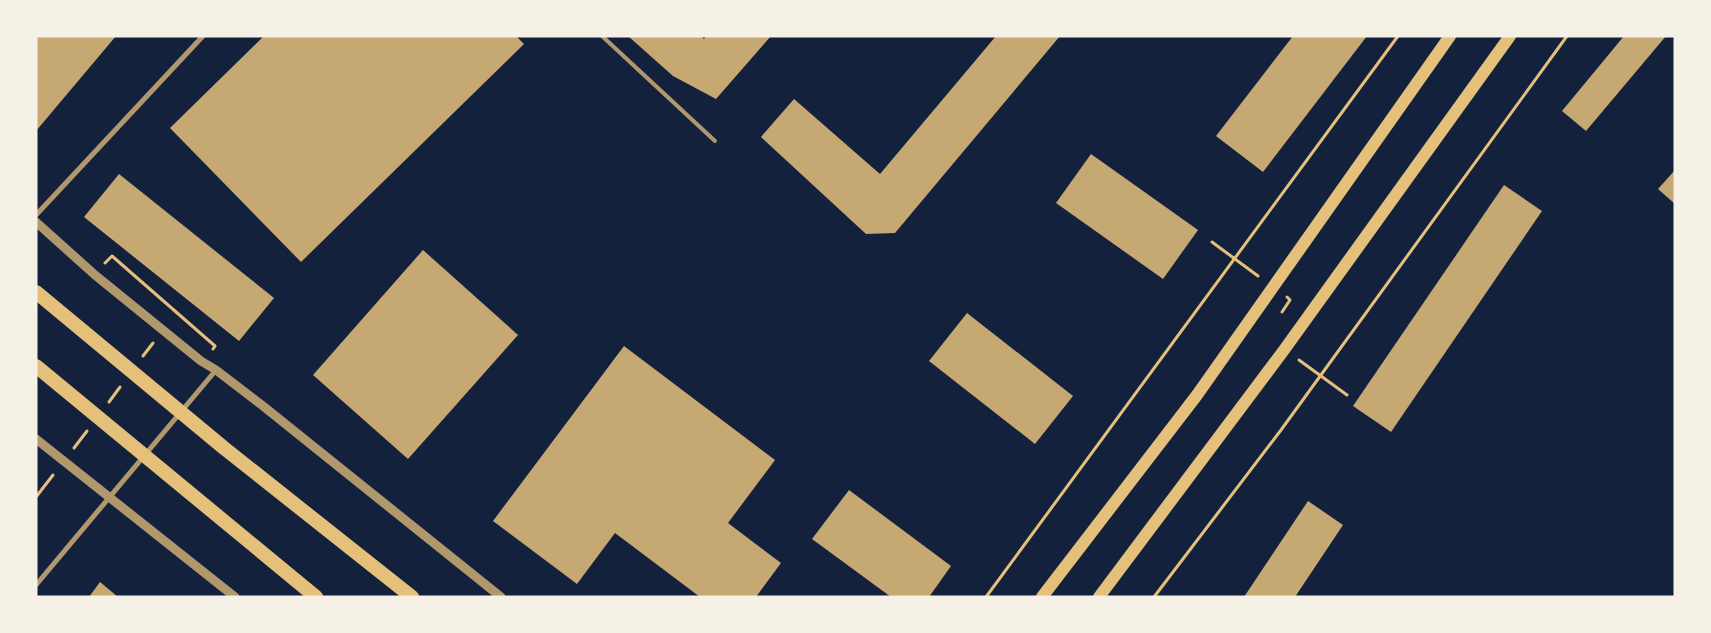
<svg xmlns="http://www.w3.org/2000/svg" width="1711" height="633" viewBox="0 0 1711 633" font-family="'Sofia Sans Condensed',sans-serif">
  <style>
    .building { fill: #c6a872 }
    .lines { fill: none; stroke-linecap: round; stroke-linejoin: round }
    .path { stroke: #e5c07b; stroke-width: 3 }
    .service { stroke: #b1986c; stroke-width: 4 }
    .minor { stroke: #b1986c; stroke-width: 5 }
    .tertiary { stroke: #b1986c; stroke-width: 9 }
    .primary { stroke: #e5c07b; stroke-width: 12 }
    .trunk { stroke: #e5c07b; stroke-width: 14 }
  </style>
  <rect width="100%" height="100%" fill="#14213d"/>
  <g class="building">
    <path d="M36,36H116L36,131Z"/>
    <path d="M264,36H516L524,44L301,262L170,128Z"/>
    <path d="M628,36H701L704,39L706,36H771L716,99L673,76Z"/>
    <path d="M996,36H1060L895,233L866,234L761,137L794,99L880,174Z"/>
    <path d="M1293,36H1367L1263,172L1216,136Z"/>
    <path d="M1624,36H1666L1586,131L1562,111Z"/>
    <path d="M1091,154L1198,230L1163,279L1056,203Z"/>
    <path d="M1675,170V204L1658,189Z"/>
    <path d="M119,174L274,298L239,341L84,217Z"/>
    <path d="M1504,185L1542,211L1391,432L1353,406Z"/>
    <path d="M423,250L518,335L408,459L313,375Z"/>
    <path d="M967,313L1073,396L1035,444L929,361Z"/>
    <path d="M624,346L775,460L728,523L781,563L756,597H700L615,533L577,584L493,521Z"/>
    <path d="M849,490L951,566L929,597H891L812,539Z"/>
    <path d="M1308,501L1343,525L1295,597H1244Z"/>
    <path d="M100,582L118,597H89Z"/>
  </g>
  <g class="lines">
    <g class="path">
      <path d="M1212,242L1258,276"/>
      <path d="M105,263L112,256L215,346L213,349"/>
      <path d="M1282,312L1290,300L1287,297"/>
      <path d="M143,356L153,343"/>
      <path d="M1299,360L1347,395"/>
      <path d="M109,402L120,387"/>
      <path d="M74,448L87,431"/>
      <path d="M36,497L53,475"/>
      <path d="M986,597L1398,36"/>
      <path d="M1154,597L1281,430L1567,36"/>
    </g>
    <path class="service" d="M602,36L715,141"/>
    <g class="minor">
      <path d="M36,215L203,36"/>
      <path d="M36,585L216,370"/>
    </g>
    <g class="tertiary">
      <path d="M36,222L95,275L201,361L216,370L263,406L501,597"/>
      <path d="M36,439L235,597"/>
    </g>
    <g class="primary">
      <path d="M1042,597L1197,395L1450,36"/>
      <path d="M1099,597L1284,350L1510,36"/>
    </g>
    <g class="trunk">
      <path d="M36,292L224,448L412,597"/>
      <path d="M36,366L316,597"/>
    </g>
  </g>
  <rect width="1711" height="633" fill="none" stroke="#f6f1e7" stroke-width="75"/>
</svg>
